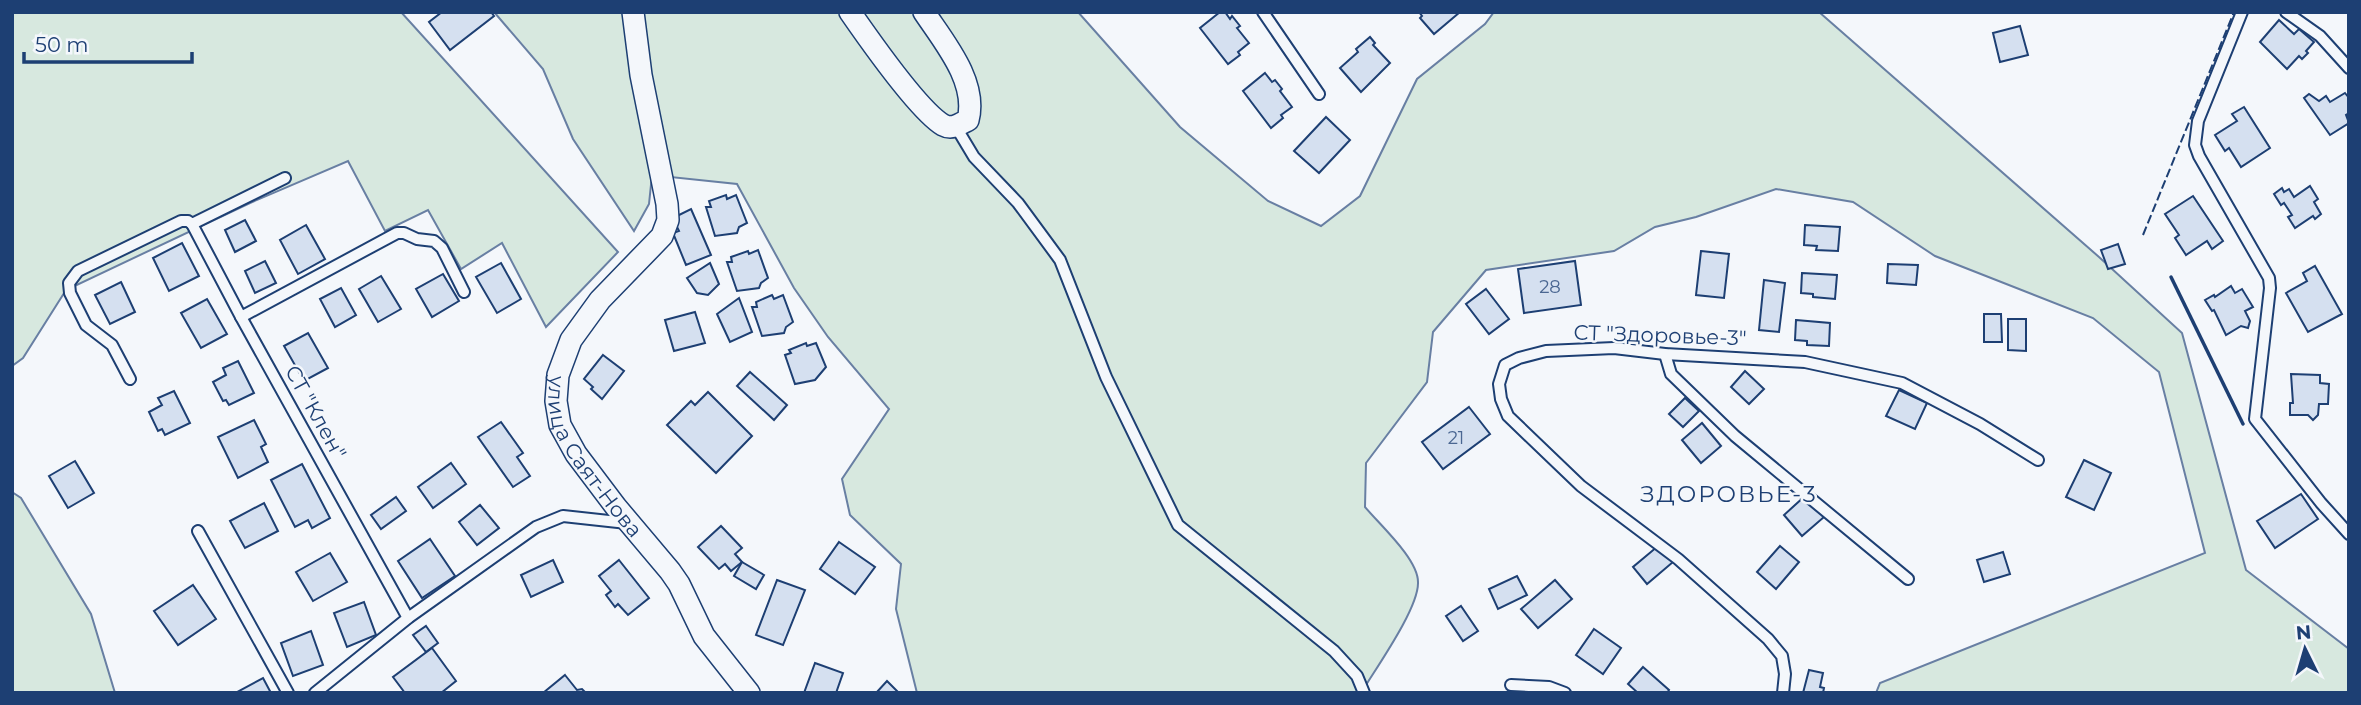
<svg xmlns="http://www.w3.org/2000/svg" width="2361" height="705" viewBox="0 0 2361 705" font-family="Montserrat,sans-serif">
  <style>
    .green { fill: #d7e8df; stroke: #687fa3; stroke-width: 2 }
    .building { fill: #d5e0f0; stroke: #1d3f73; stroke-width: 2 }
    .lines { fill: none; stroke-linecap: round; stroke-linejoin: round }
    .lane-casing { stroke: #1d3f73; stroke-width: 14 }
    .street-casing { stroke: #1d3f73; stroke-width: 24 }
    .lane { stroke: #f4f7fb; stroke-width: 10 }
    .street { stroke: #f4f7fb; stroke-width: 21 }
    .fence { stroke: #1d3f73; stroke-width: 2; stroke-dasharray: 9 3.5; stroke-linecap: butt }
    .wall { stroke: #1d3f73; stroke-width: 3.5 }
    .labels { text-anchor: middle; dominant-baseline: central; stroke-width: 5; stroke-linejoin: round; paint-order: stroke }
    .number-label { font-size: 18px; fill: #4b6792 }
    .street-label { font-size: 21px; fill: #1d3f73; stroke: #f4f7fb }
    .neighbourhood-label { font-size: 23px; letter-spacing: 2px; fill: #1d3f73; stroke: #f4f7fb }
  </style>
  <rect width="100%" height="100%" fill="#f4f7fb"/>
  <g class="green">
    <path d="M12,12H401L618,252L546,327L502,243L461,269L428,210L385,231L348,161L250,203L66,290L23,358L12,366Z"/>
    <path d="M494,12H1078L1180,127L1268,201L1321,226L1360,196L1417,79L1485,24L1494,12H1819L2099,257L2182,333L2246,570L2349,649V693H1876L1880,683L2205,553L2159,372L2093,318L1935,256L1853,202L1776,189L1696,217L1655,227L1614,251L1486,270L1433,332L1427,382L1366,463L1365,507C1380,525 1418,559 1418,582C1419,608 1376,668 1361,693H917L896,609L901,564L850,515L842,479L889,409L828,337L794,288L737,184L652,175L649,204L634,231L573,139L543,69Z"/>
    <path d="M12,492L21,498L91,614L115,693H12Z"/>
  </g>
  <g class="building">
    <path d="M442,12H491L494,16L450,50L429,22Z"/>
    <path d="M1220,12H1225L1230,19L1232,16L1240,26L1237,28L1249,43L1238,52L1240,55L1228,64L1200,28Z"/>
    <path d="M1419,12H1460L1434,34L1420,18L1422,16Z"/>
    <path d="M2279,20L2294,34L2299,29L2314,42L2306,51L2308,53L2302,59L2299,56L2287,69L2260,42Z"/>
    <path d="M2020,26L2028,55L2000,62L1993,33Z"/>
    <path d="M1370,37L1375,43L1373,45L1390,63L1361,92L1340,68L1358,52L1356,49Z"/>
    <path d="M1265,73L1272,82L1275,80L1282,89L1280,91L1292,107L1281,115L1283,118L1271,128L1243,91Z"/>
    <path d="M2345,93L2349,98V113L2346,115L2349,123L2330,135L2304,98L2309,94L2319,101L2326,96L2330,102Z"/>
    <path d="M2244,107L2270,148L2241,167L2229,148L2225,151L2215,135L2237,121L2232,114Z"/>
    <path d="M1326,117L1350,140L1319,173L1294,151Z"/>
    <path d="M2310,186L2318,199L2314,202L2321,214L2315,219L2313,216L2295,228L2288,217L2292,215L2284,203L2281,205L2274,194L2282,188L2284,192L2289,189L2294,197Z"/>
    <path d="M726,195L727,199L736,195L747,223L739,227L737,233L715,236L706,207H711L709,201Z"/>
    <path d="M2193,196L2223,241L2212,249L2207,241L2186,255L2175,238L2179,235L2165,214Z"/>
    <path d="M691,209L711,255L686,265L673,233L679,231L676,225L677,216Z"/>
    <path d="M245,220L256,241L235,252L225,230Z"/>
    <path d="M306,225L325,259L298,274L280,240Z"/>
    <path d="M1805,225L1840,227L1838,251L1816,250L1817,246L1804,245Z"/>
    <path d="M182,243L199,276L169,291L153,258Z"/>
    <path d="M2118,244L2125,264L2108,269L2101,250Z"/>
    <path d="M758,250L768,278L761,283L759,288L737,291L727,262H732L731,257L748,251L749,254Z"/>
    <path d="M1701,251L1729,254L1724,298L1696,295Z"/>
    <path d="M265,261L276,283L255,293L245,271Z"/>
    <path d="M1575,261L1581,305L1524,313L1518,269Z"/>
    <path d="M501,263L521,299L497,313L476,277Z"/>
    <path d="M710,263L719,284L708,295L697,293L687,278Z"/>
    <path d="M1888,264L1918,265L1916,285L1887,283Z"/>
    <path d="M2315,266L2342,314L2308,332L2286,293L2307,281L2303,273Z"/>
    <path d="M1802,273L1837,275L1835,299L1813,297V294L1801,293Z"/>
    <path d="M443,274L459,301L432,317L416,289Z"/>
    <path d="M381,276L401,309L378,322L359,289Z"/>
    <path d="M1764,280L1785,283L1779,332L1759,330Z"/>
    <path d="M121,282L135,312L110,324L95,295Z"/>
    <path d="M2231,286L2235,293L2242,289L2253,307L2245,311L2250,321L2248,328L2241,326L2226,335L2214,310L2212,311L2205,300L2214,295L2215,297Z"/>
    <path d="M341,288L356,315L335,327L320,299Z"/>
    <path d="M1486,289L1509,319L1489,334L1466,304Z"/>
    <path d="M772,295L774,299L783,295L793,322L786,327L784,333L762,336L752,307H757L756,302Z"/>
    <path d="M739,298L752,332L730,342L717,314Z"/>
    <path d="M207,299L227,334L201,348L181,313Z"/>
    <path d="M695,312L705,343L674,351L665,320Z"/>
    <path d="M1984,314H2001L2002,342H1984Z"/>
    <path d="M2008,319H2026V351L2008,350Z"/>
    <path d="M1796,320L1830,323L1829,346L1807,345V341L1795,340Z"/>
    <path d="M308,333L328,368L304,381L284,346Z"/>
    <path d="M806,343L807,346L816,343L826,367L815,380L795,384L785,355L791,353L789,350Z"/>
    <path d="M603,355L624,371L602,399L591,389L593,387L584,379Z"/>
    <path d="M238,361L254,393L229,405L226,400L223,401L213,382L226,375L223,368Z"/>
    <path d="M1745,371L1764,389L1749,404L1731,387Z"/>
    <path d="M750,372L787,405L774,420L737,386Z"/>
    <path d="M2291,374L2320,375V383L2329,384L2328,404H2319L2318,415L2313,420L2308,415H2290V403H2293Z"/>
    <path d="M1899,390L1927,403L1915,429L1886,416Z"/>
    <path d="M174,391L190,423L165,435L162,429L158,431L149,412L162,405L158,398Z"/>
    <path d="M708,392L752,436L716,473L667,425L691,401L695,405Z"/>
    <path d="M1685,398L1699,411L1683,427L1669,414Z"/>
    <path d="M1469,407L1490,434L1443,469L1422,442Z"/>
    <path d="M254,420L266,444L261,447L268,462L238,478L218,437Z"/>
    <path d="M501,422L523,453L517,457L530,476L513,487L478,437Z"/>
    <path d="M1702,423L1721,446L1701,463L1682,440Z"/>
    <path d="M2084,460L2111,473L2094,510L2066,497Z"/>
    <path d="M75,461L94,493L68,508L49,476Z"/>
    <path d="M451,463L466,484L433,508L418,487Z"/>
    <path d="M302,464L330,518L312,528L308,520L295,527L271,480Z"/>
    <path d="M2301,494L2318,519L2275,548L2257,521Z"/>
    <path d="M1805,496L1824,517L1802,536L1784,515Z"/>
    <path d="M396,497L406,511L381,529L371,515Z"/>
    <path d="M264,503L278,531L245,548L230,521Z"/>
    <path d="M480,505L499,528L477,545L459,522Z"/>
    <path d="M721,526L742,548L735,554L742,562L731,571L725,564L719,569L698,547Z"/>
    <path d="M430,539L455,576L422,598L398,561Z"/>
    <path d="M839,542L875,567L855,594L820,569Z"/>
    <path d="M1658,546L1673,562L1647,584L1633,567Z"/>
    <path d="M1780,546L1799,562L1776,589L1757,572Z"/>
    <path d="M2003,552L2010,574L1984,582L1977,560Z"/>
    <path d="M330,553L347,582L313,601L296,572Z"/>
    <path d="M553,560L563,582L531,597L521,575Z"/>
    <path d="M619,560L649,598L628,615L618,604L615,607L606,595L611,591L599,576Z"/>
    <path d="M742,562L764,575L756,589L734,576Z"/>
    <path d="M1517,576L1527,595L1498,609L1489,589Z"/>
    <path d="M777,580L805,590L783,645L756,635Z"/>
    <path d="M1555,580L1572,599L1538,628L1521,609Z"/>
    <path d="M193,585L216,619L178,645L154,611Z"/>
    <path d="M364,602L376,635L347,647L334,613Z"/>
    <path d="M1461,606L1478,631L1463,641L1446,616Z"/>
    <path d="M426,626L438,643L426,652L413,635Z"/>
    <path d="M1594,629L1621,648L1603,674L1576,655Z"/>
    <path d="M311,631L323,665L293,676L281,643Z"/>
    <path d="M432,648L456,681L441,693H405L393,677Z"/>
    <path d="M815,663L843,673L836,693H804Z"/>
    <path d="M1643,667L1669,690L1667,693H1638L1628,684Z"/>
    <path d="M1809,670L1823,673L1820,687L1824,688L1823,693H1803Z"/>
    <path d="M565,675L577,690L582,689L586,693H543Z"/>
    <path d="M263,678L271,693H237V692Z"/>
    <path d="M887,681L899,693H876Z"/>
  </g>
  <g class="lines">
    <defs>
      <g id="lane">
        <path d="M1263,12L1319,94"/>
        <path d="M2242,12L2198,121L2195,145L2199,156L2269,278L2270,288L2255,419L2321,503L2349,534"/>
        <path d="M2286,12L2320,36L2349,68"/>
        <path d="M956,127L974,157L1018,203L1060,260L1106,377L1178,525L1334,651L1357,676L1364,693"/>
        <path d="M192,224L241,317L408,618"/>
        <path d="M241,317L397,233H404L417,239L434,241L442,248L464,292"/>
        <path d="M1665,354L1671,374L1735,436L1908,579"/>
        <path d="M130,379L112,345L86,325L70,293L69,283L78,271L181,221H188L192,224L285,178"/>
        <path d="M198,531L288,693"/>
        <path d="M1511,685L1549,687L1565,693"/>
        <path d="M315,693L408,618L536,527L563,516L627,523"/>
        <path d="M1783,693L1785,674L1782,656L1768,639L1678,559L1581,486L1508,416L1501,399L1499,384L1505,365L1519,358L1546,351L1614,348L1665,354L1805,362L1902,383L1980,424L2038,460"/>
      </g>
      <g id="street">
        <path id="s1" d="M633,12L641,75L667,204L668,220L662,236L600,300L571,340L558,375L556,401L560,425L576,454L616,507L670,571L679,584L704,636L749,693"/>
        <path d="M850,12C868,38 918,110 943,125C952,130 960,124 968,120C978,82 944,42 924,12"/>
      </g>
    </defs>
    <use href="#lane" class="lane-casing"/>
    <use href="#street" class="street-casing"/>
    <use href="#lane" class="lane"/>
    <use href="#street" class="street"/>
    <path class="fence" d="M2143,235L2234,12"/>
    <path class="wall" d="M2171,277L2243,424"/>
  </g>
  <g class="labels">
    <g class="number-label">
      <text x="1550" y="287">28</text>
      <text x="1456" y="438">21</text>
    </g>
    <g class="street-label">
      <text transform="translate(1660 335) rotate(2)">СТ "Здоровье-3"</text>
      <text transform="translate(316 412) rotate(61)">СТ "Клен"</text>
      <text stroke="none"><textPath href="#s1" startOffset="497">улица Саят-Нова</textPath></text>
    </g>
    <g class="neighbourhood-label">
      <text x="1729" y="494">ЗДОРОВЬЕ-3</text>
    </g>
  </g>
  <rect width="2361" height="705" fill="none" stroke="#1d3f73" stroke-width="28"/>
  <g transform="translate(2305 649) rotate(355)" stroke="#f4f7fb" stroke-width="5" paint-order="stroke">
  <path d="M0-5L12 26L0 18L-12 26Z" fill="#1d3f73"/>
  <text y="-10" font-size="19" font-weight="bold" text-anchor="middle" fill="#1d3f73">N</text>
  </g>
  <path d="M24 52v10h168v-10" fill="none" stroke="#1d3f73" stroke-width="3.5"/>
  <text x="35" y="52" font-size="21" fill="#1d3f73" stroke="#f4f7fb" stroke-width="5" paint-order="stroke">50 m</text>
</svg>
